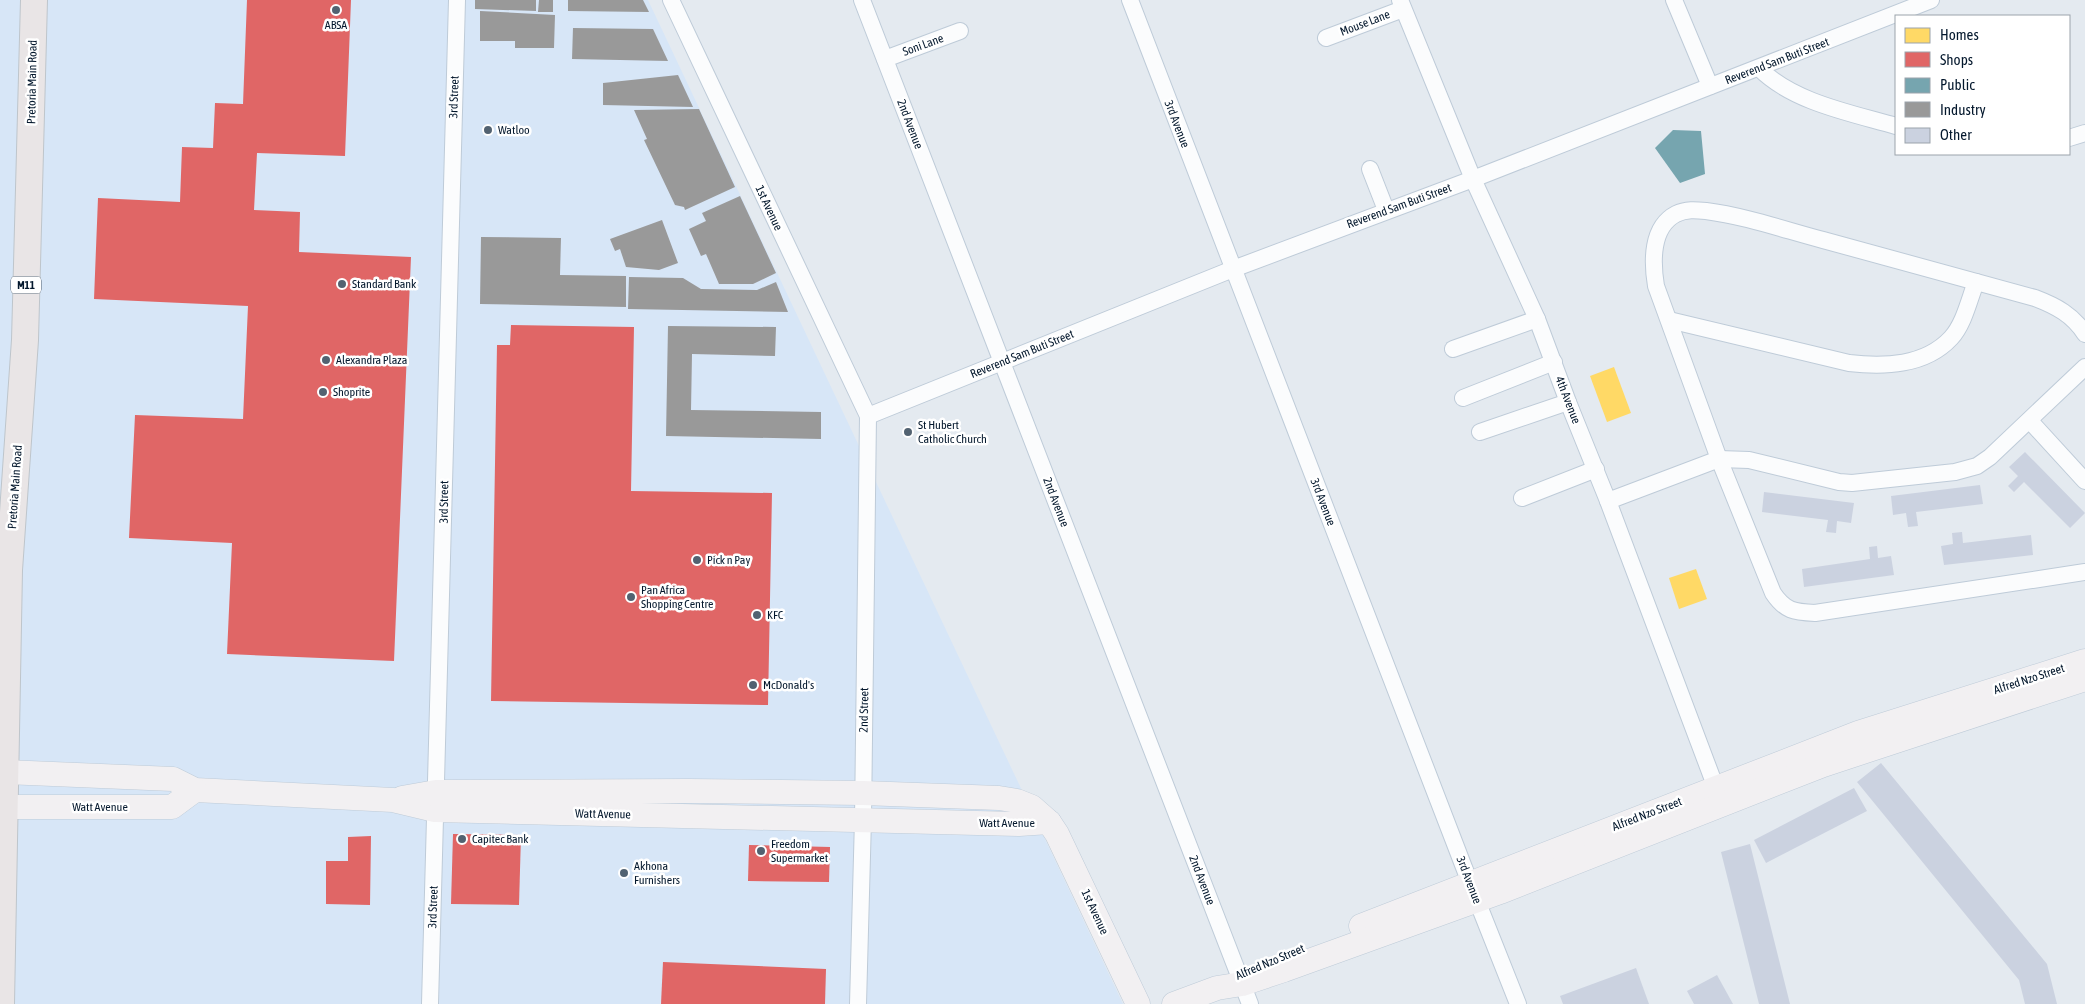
<svg xmlns="http://www.w3.org/2000/svg" width="2085" height="1004" viewBox="0 0 2085 1004" font-family="'Asap Condensed',sans-serif">
  <style>
    .built { fill: #d7e6f7 }
    .homes { fill: #ffd966 }
    .shops { fill: #e06666 }
    .public { fill: #76a5af }
    .industry { fill: #999 }
    .building { fill: #cbd2e0 }
    .lines { fill: none; stroke-linecap: round; stroke-linejoin: round }
    .street-casing { stroke: #becbd8; stroke-width: 18 }
    .secondary-casing { stroke: #becbd8; stroke-width: 25 }
    .primary-casing { stroke: #bec5cb; stroke-width: 28 }
    .street { stroke: #fbfcfd; stroke-width: 16 }
    .secondary { stroke: #f2f0f2; stroke-width: 24 }
    .primary { stroke: #e9e5e6; stroke-width: 26 }
    .poi-dot { fill: #526271; stroke: #fff; stroke-width: 2 }
    .labels { text-anchor: middle; dominant-baseline: central; stroke-width: 5; stroke-linejoin: round; paint-order: stroke }
    .shield { fill: #fff; stroke: #4f5d6c; stroke-width: 1 }
    .shield-label { font-size: 11px; font-weight: bold; fill: #04182d }
    .street-label { font-size: 12px; fill: #04182d; stroke: #fff }
    .poi-label { font-size: 12px; fill: #04182d; stroke: #fff; text-anchor: start }
  </style>
  <rect width="100%" height="100%" fill="#e4eaf0"/>
  <path class="built" d="M0,0H648L1123,1004H0Z"/>
  <g class="homes">
    <path d="M1614,367L1631,413L1607,422L1590,376Z"/>
    <path d="M1696,569L1707,599L1679,609L1669,578Z"/>
  </g>
  <g class="shops">
    <path d="M247,0H351L345,156L257,153L254,210L300,212L299,252L411,257L394,661L227,654L232,543L129,538L135,415L243,419L248,306L94,299L98,198L180,202L182,147L213,148L215,103L243,104Z"/>
    <path d="M511,325L634,327L631,491L772,493L768,705L491,701L497,345H510Z"/>
    <path d="M453,834L521,835L519,905L451,904Z"/>
    <path d="M371,836L370,905L326,904V861H348V837Z"/>
    <path d="M749,845L830,847L829,882L748,881Z"/>
    <path d="M663,962L826,969L825,1004H661Z"/>
  </g>
  <path class="public" d="M1673,130L1701,131L1705,174L1680,183L1655,148Z"/>
  <g class="industry">
    <path d="M475,0H536V11L475,9Z"/>
    <path d="M539,0H553V12H538Z"/>
    <path d="M568,0H643L649,12L568,11Z"/>
    <path d="M480,11L555,15L554,48H515V41H480Z"/>
    <path d="M573,28L653,29L668,61L572,59Z"/>
    <path d="M678,75L693,107L603,105V83Z"/>
    <path d="M699,109L735,187L685,210L684,207L675,205L644,140L647,139L634,110Z"/>
    <path d="M740,196L776,273L753,284H719L706,254L701,256L689,229L706,221L702,213Z"/>
    <path d="M662,220L678,263L659,270L626,267L620,249L615,251L610,239Z"/>
    <path d="M481,237L561,238L560,275L626,276V307L480,304Z"/>
    <path d="M629,277L683,278L701,289L757,290L776,282L788,312L628,309Z"/>
    <path d="M668,326L776,327L775,356L692,354L691,410L821,412V439L666,436Z"/>
  </g>
  <g class="building">
    <path d="M2025,452L2085,513L2070,528L2024,482L2014,492L2008,486L2018,476L2009,467Z"/>
    <path d="M1980,485L1983,504L1916,512L1918,526L1908,527L1906,513L1893,515L1891,496Z"/>
    <path d="M1764,492L1854,503L1851,523L1837,521L1836,533L1826,532L1828,520L1762,512Z"/>
    <path d="M1962,532L1963,543L2031,535L2033,555L1944,565L1941,546L1953,544L1952,533Z"/>
    <path d="M1877,546L1878,558L1891,556L1894,575L1804,587L1802,569L1870,559L1869,547Z"/>
    <path d="M1881,763L2047,964L2057,1004H2025L2019,980L1857,782Z"/>
    <path d="M1854,788L1867,811L1766,863L1754,840Z"/>
    <path d="M1750,844L1790,1004H1759L1721,852Z"/>
    <path d="M1636,968L1649,1004H1563L1560,996Z"/>
    <path d="M1717,975L1733,1004H1694L1687,991Z"/>
  </g>
  <g class="lines">
    <defs>
      <g id="street">
        <path d="M671,0L868,416L863,819L858,1004"/>
        <path d="M862,0L1250,1004"/>
        <path d="M1130,0L1470,883L1518,1004"/>
        <path d="M1400,0L1473,179L1537,319L1568,402L1608,501L1719,796"/>
        <path d="M1674,0L1710,86"/>
        <path d="M1326,38L1403,9"/>
        <path d="M885,59L960,31"/>
        <path d="M1759,68C1792,102 1851,113 1896,126"/>
        <path d="M2069,138L2085,133"/>
        <path d="M1370,169L1386,210"/>
        <path d="M1669,320L1849,363C1884,367 1925,366 1951,338C1964,324 1969,300 1976,282"/>
        <path d="M2085,334C2073,315 2056,306 2035,298C1965,279 1894,260 1823,240C1785,230 1745,216 1706,211C1696,210 1686,209 1676,214C1651,227 1652,262 1656,286L1719,459L1773,593C1785,611 1794,612 1815,613L2085,572"/>
        <path d="M1453,349L1537,319"/>
        <path d="M1463,398L1554,362"/>
        <path d="M868,416L1233,269L1473,179L1931,0"/>
        <path d="M2030,421L2085,481"/>
        <path d="M1480,432L1568,402"/>
        <path d="M1522,498L1596,469"/>
        <path d="M1608,501L1719,459L1749,460L1839,482L1852,483L1955,472L1977,466L1990,457L2085,367"/>
        <path d="M430,1004L457,0"/>
      </g>
      <g id="secondary">
        <path d="M5,772L173,779L195,790L393,800L435,810L1019,824L1049,822"/>
        <path d="M402,798L436,792L689,791L863,793L999,798L1017,801L1032,807L1049,822L1057,834L1138,1004"/>
        <path d="M3,807H172L195,790"/>
        <path d="M1361,926L1858,733L2085,661"/>
        <path d="M1174,1004L1217,988L1242,984L1284,970L1500,892L1823,765L2085,679"/>
      </g>
      <path id="primary" d="M1,1004L9,570L25,340L34,0"/>
    </defs>
    <use href="#street" class="street-casing"/>
    <use href="#secondary" class="secondary-casing"/>
    <use href="#primary" class="primary-casing"/>
    <use href="#street" class="street"/>
    <use href="#secondary" class="secondary"/>
    <use href="#primary" class="primary"/>
  </g>
  <g class="poi-dot">
    <circle cx="336" cy="10" r="5"/>
    <circle cx="488" cy="130" r="5"/>
    <circle cx="342" cy="284" r="5"/>
    <circle cx="326" cy="360" r="5"/>
    <circle cx="323" cy="392" r="5"/>
    <circle cx="908" cy="432" r="5"/>
    <circle cx="697" cy="560" r="5"/>
    <circle cx="631" cy="597" r="5"/>
    <circle cx="757" cy="615" r="5"/>
    <circle cx="753" cy="685" r="5"/>
    <circle cx="462" cy="839" r="5"/>
    <circle cx="761" cy="851" r="5"/>
    <circle cx="624" cy="873" r="5"/>
  </g>
  <g class="labels">
    <rect class="shield" x="11" y="276.5" width="30" height="17" rx="4"/>
    <g class="shield-label">
      <text x="26" y="285">M11</text>
    </g>
    <g class="street-label">
      <text transform="translate(1365 23) rotate(-21)">Mouse Lane</text>
      <text transform="translate(923 45) rotate(-20)">Soni Lane</text>
      <text transform="translate(1777 61) rotate(-21)">Reverend Sam Buti Street</text>
      <text transform="translate(32 82) rotate(-89)">Pretoria Main Road</text>
      <text transform="translate(454 97) rotate(-88)">3rd Street</text>
      <text transform="translate(910 124) rotate(69)">2nd Avenue</text>
      <text transform="translate(1177 124) rotate(69)">3rd Avenue</text>
      <text transform="translate(1399 206) rotate(-20)">Reverend Sam Buti Street</text>
      <text transform="translate(769 208) rotate(65)">1st Avenue</text>
      <text transform="translate(1022 354) rotate(-22)">Reverend Sam Buti Street</text>
      <text transform="translate(1568 400) rotate(69)">4th Avenue</text>
      <text transform="translate(15 487) rotate(-86)">Pretoria Main Road</text>
      <text transform="translate(444 502) rotate(-89)">3rd Street</text>
      <text transform="translate(1056 502) rotate(69)">2nd Avenue</text>
      <text transform="translate(1323 502) rotate(69)">3rd Avenue</text>
      <text transform="translate(2029 679) rotate(-18)">Alfred Nzo Street</text>
      <text transform="translate(864 710) rotate(-89)">2nd Street</text>
      <text x="100" y="807">Watt Avenue</text>
      <text transform="translate(603 814) rotate(1)">Watt Avenue</text>
      <text transform="translate(1647 814) rotate(-21)">Alfred Nzo Street</text>
      <text x="1007" y="823">Watt Avenue</text>
      <text transform="translate(1202 880) rotate(69)">2nd Avenue</text>
      <text transform="translate(1469 880) rotate(69)">3rd Avenue</text>
      <text transform="translate(433 907) rotate(-88)">3rd Street</text>
      <text transform="translate(1095 912) rotate(65)">1st Avenue</text>
      <text transform="translate(1270 962) rotate(-23)">Alfred Nzo Street</text>
    </g>
    <g class="poi-label">
      <text x="336" y="25" text-anchor="middle">ABSA</text>
      <text x="498" y="130">Watloo</text>
      <text x="352" y="284">Standard Bank</text>
      <text x="336" y="360">Alexandra Plaza</text>
      <text x="333" y="392">Shoprite</text>
      <text x="918" y="425">St Hubert<tspan x="918" dy="14">Catholic Church</tspan></text>
      <text x="707" y="560">Pick n Pay</text>
      <text x="641" y="590">Pan Africa<tspan x="641" dy="14">Shopping Centre</tspan></text>
      <text x="767" y="615">KFC</text>
      <text x="763" y="685">McDonald's</text>
      <text x="472" y="839">Capitec Bank</text>
      <text x="771" y="844">Freedom<tspan x="771" dy="14">Supermarket</tspan></text>
      <text x="634" y="866">Akhona<tspan x="634" dy="14">Furnishers</tspan></text>
    </g>
  </g>
  <rect x="1895" y="15" width="175" height="140" fill="#ffffff" stroke="#9ba3ab"/>
  <rect x="1905" y="28" width="25" height="15" fill="#ffd966" stroke="#9ba3ab"/>
  <text x="1940" y="40" font-size="15" fill="#04182d">Homes</text>
  <rect x="1905" y="52" width="25" height="15" fill="#e06666" stroke="#9ba3ab"/>
  <text x="1940" y="65" font-size="15" fill="#04182d">Shops</text>
  <rect x="1905" y="78" width="25" height="15" fill="#76a5af" stroke="#9ba3ab"/>
  <text x="1940" y="90" font-size="15" fill="#04182d">Public</text>
  <rect x="1905" y="102" width="25" height="15" fill="#999999" stroke="#9ba3ab"/>
  <text x="1940" y="115" font-size="15" fill="#04182d">Industry</text>
  <rect x="1905" y="128" width="25" height="15" fill="#cbd2e0" stroke="#9ba3ab"/>
  <text x="1940" y="140" font-size="15" fill="#04182d">Other</text>
</svg>
